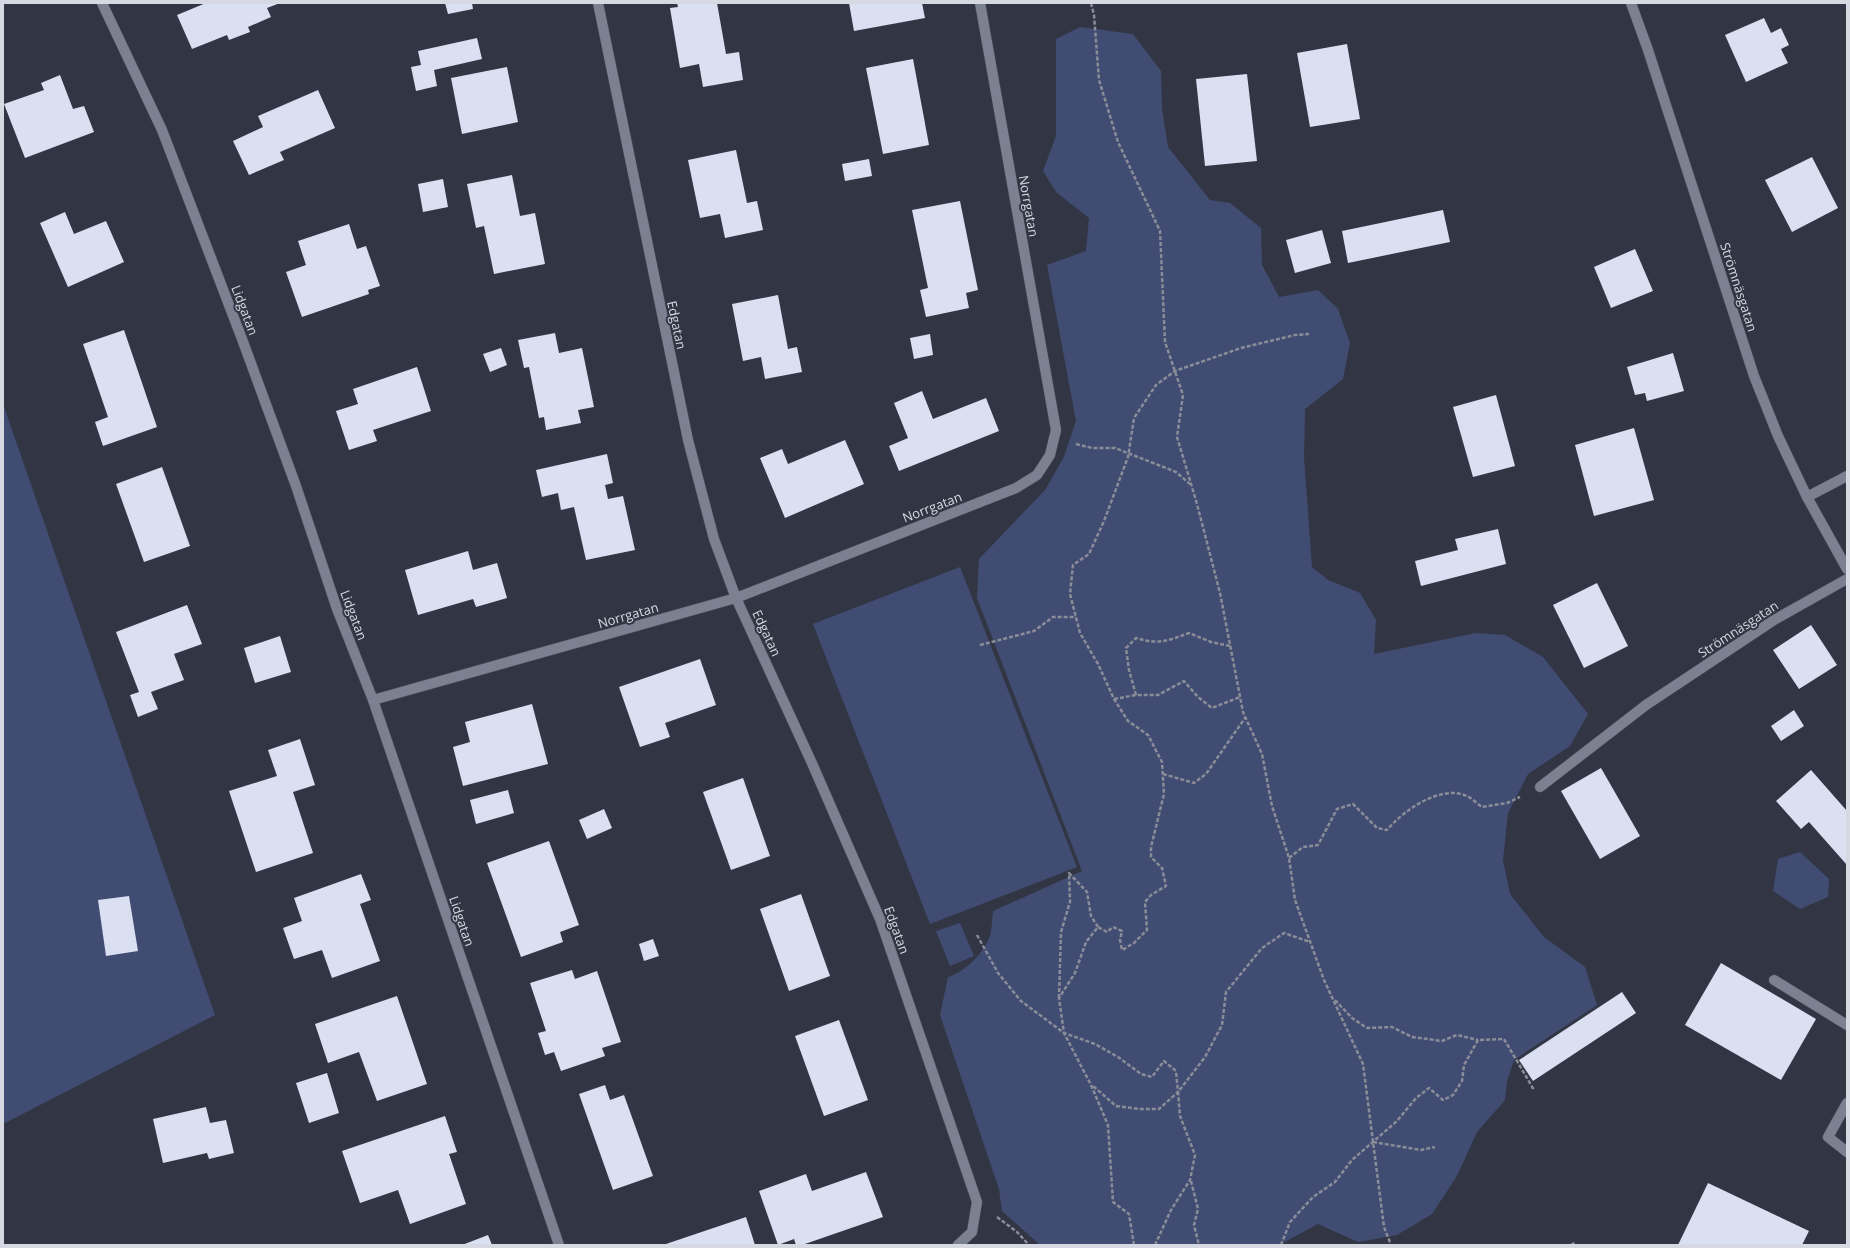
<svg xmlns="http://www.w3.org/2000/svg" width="1850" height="1248" viewBox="0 0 1850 1248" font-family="'Open Sans',sans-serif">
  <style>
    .green { fill: #414c73 }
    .building { fill: #dae0f2 }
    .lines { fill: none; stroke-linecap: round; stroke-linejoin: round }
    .service-casing { stroke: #4e525d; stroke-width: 11 }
    .minor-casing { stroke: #4e525d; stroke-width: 11 }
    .tertiary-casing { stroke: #4e525d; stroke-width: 11 }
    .path { stroke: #8a8d98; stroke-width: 2.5; stroke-dasharray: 4 2; stroke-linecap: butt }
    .service { stroke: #7c8191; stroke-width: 10 }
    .minor { stroke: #7c8191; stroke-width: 10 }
    .tertiary { stroke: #7c8191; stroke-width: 10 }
    .labels { text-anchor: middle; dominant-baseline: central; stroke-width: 4; stroke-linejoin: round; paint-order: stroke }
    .street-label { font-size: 13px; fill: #d6d9e1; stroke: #323644 }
  </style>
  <rect width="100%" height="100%" fill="#323644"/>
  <g class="green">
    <path d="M1080,27L1133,34L1161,71L1162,109L1168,147L1210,200L1230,203L1261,228L1262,265L1279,297L1318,290L1338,309L1350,343L1343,379L1305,409L1304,458L1312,567L1328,580L1360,593L1376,620L1374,654L1476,633L1505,635L1543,657L1588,714L1570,746L1528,774L1508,813L1503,860L1510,894L1544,937L1585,967L1597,1005L1514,1060L1507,1081L1505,1100L1477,1132L1457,1176L1432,1214L1397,1235L1358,1242L1318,1224L1279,1245H1040L1002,1211L999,1189L940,1015L948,977C965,972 984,953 990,936C992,929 992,919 993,911L1082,871L977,598L979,559L1045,490L1064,457L1076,421L1047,265L1086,251L1089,218L1056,192L1043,171L1056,136V39Z"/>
    <path d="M3,404L215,1015L3,1124Z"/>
    <path d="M960,567L1077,867L930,924L813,624Z"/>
    <path d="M1800,852L1829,879L1828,897L1800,909L1773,891L1778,859Z"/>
    <path d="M960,923L974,956L950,966L936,931Z"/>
  </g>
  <g class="building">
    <path d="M206,3H280L267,8L271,17L248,27L250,32L229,40L227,35L192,49L177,15Z"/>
    <path d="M445,3H472L473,9L448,14Z"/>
    <path d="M677,3H717L726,54L739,52L743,80L703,87L699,64L680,68L670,8L678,7Z"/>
    <path d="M849,3H922L925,18L854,31Z"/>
    <path d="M1764,18L1771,33L1781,28L1789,45L1781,49L1788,63L1746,82L1725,35Z"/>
    <path d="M477,38L482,59L434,70L437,86L416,91L411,67L421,65L418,51Z"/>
    <path d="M1347,44L1360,119L1310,127L1297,53Z"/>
    <path d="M913,59L929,145L883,154L866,68Z"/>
    <path d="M507,67L518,122L462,134L451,78Z"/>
    <path d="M1247,74L1257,161L1205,166L1196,79Z"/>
    <path d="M60,75L73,109L84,106L94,132L25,158L4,104L44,90L41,83Z"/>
    <path d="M318,90L335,128L280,152L284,160L249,175L233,141L263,127L258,116Z"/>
    <path d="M736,150L747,203L757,201L763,230L725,238L720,214L700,218L688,160Z"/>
    <path d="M1812,157L1838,208L1792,232L1765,180Z"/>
    <path d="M869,159L872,176L845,181L842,164Z"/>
    <path d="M512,175L520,216L535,213L545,264L494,274L484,226L476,228L467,184Z"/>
    <path d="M443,179L448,207L423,212L418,184Z"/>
    <path d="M960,201L978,290L966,293L969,308L926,317L920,290L928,288L912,210Z"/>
    <path d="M1443,210L1450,242L1348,263L1342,231Z"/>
    <path d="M65,212L74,234L106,221L124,262L68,287L40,223Z"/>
    <path d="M349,224L357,249L366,246L380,286L368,290L369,294L302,317L286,272L306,265L298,241Z"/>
    <path d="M1322,230L1331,263L1295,273L1286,240Z"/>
    <path d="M1635,249L1653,291L1611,308L1594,267Z"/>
    <path d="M778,295L788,349L797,347L802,372L765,379L761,357L743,361L732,304Z"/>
    <path d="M124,330L157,427L103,446L95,422L108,417L83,344Z"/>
    <path d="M555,333L559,353L582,348L594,407L578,410L581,423L546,430L544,417L539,418L529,367L524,368L518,340Z"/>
    <path d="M930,334L933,355L914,359L910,338Z"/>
    <path d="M501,348L507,365L490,372L483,354Z"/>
    <path d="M1673,353L1684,391L1647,401L1645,393L1635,395L1627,367Z"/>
    <path d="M417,367L431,411L373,430L377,441L349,450L336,411L358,404L353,389Z"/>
    <path d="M922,391L933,419L986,398L999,431L899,471L889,446L908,438L894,403Z"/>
    <path d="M1496,395L1515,466L1473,477L1453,407Z"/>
    <path d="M1634,428L1654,500L1594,516L1575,445Z"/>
    <path d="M845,440L864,484L785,518L760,458L782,449L788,464Z"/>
    <path d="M607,454L613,483L605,485L608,499L623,496L635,550L586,560L574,507L561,510L558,493L542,497L536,470Z"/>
    <path d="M162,467L190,546L144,562L116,484Z"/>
    <path d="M1498,529L1506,564L1421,586L1415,561L1458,550L1455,539Z"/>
    <path d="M468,551L473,570L497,563L507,598L476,607L473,599L418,615L405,570Z"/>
    <path d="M1597,583L1628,646L1584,668L1553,605Z"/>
    <path d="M187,605L202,644L174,654L184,680L151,692L158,709L138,717L130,695L139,692L116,632Z"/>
    <path d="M1811,625L1837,665L1799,689L1773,650Z"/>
    <path d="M280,636L291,672L255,683L244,648Z"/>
    <path d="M700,659L716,705L665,723L670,737L640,747L619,687Z"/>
    <path d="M532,704L548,764L463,786L453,747L470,742L465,722Z"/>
    <path d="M1794,710L1804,726L1781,741L1771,726Z"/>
    <path d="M300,739L315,785L293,792L313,853L256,872L229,791L277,776L268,750Z"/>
    <path d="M1601,768L1640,836L1600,859L1561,791Z"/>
    <path d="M1811,770L1847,811V865L1809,822L1801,829L1776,801Z"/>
    <path d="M743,778L770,856L731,870L703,792Z"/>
    <path d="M508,790L514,813L476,824L470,800Z"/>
    <path d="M604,809L612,828L587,839L579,820Z"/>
    <path d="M549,841L579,925L560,932L563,942L521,957L487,863Z"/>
    <path d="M361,874L371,900L360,904L380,961L332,978L322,950L294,959L283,928L302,921L294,898Z"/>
    <path d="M801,894L830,976L789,991L760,909Z"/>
    <path d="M129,896L138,951L106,956L98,900Z"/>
    <path d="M653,939L659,956L644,961L639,944Z"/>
    <path d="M1721,963L1816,1019L1781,1080L1685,1025Z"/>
    <path d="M572,970L575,979L597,971L621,1042L602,1048L605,1056L561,1071L554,1052L545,1055L538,1033L546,1031L530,983Z"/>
    <path d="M1622,992L1636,1013L1533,1081L1519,1060Z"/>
    <path d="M397,996L427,1084L377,1101L359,1052L328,1063L315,1024Z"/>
    <path d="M839,1020L868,1100L824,1116L795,1036Z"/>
    <path d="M327,1073L339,1113L309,1123L296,1083Z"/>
    <path d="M605,1085L610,1100L624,1095L653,1176L613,1190L579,1094Z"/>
    <path d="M206,1107L210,1123L226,1120L234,1153L209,1159L207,1153L163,1163L153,1119Z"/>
    <path d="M445,1116L457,1152L449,1154L466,1204L410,1224L398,1190L360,1203L342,1151Z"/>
    <path d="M866,1172L883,1217L802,1245H796L794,1239L778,1245L759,1191L806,1174L812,1191Z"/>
    <path d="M1708,1183L1809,1231L1802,1245H1678Z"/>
    <path d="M746,1217L755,1245H663Z"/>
    <path d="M488,1235L492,1245H462Z"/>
  </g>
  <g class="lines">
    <defs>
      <g id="service">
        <path d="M1540,787L1646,705"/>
        <path d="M1774,980L1847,1025"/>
        <path d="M1847,1103L1828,1137L1847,1152"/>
      </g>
      <g id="minor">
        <path d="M102,3L162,130L242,339L296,486L337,609L373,700L559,1245"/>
        <path d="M598,3L688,440L714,539L736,598L811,761L880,919L977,1202L972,1232L958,1245"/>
        <path d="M1807,497L1847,476"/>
        <path d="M373,700L736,598L1016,488L1037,475L1050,455L1056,430L980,3"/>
        <path d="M1646,705L1774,620L1847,579"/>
      </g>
      <path id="tertiary" d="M1631,3L1648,50L1754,376L1778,436L1807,497L1847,569"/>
    </defs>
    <use href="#service" class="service-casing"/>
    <use href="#minor" class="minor-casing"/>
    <use href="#tertiary" class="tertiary-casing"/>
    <g class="path">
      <path d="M1091,3L1094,15L1099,80L1118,142L1160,231L1165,342L1183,395L1177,437L1197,504L1220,593L1243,712L1262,754L1272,806L1289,858L1295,900L1324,980L1363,1064L1384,1227L1391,1245"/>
      <path d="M1076,444L1092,448H1115L1176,472L1191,485"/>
      <path d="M980,645L1034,631L1053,617H1076"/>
      <path d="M1136,695L1129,670L1126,648L1136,638C1159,645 1167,641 1189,633L1211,642L1230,646"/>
      <path d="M1114,699L1136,695H1158L1184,681L1198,697L1212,708L1240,697"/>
      <path d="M1163,774L1194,783L1206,774L1245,718"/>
      <path d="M1289,858L1303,847L1318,845L1337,809L1353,804L1377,828L1387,830C1403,811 1440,784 1467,796C1472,798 1477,804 1482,807L1507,803L1520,797"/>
      <path d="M977,935L998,973L1021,1001L1064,1033L1095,1044L1118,1057L1141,1074L1152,1077L1164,1061L1176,1071L1178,1092L1159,1109H1139L1116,1106L1092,1085"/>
      <path d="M1059,998L1061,932L1070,902L1069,873L1087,892L1091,916L1098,927"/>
      <path d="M1335,1000L1352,1018L1367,1028L1392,1027L1412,1037L1442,1041L1457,1035L1478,1040"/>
      <path d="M1373,1142L1421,1150L1435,1147"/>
      <path d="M1191,1181L1198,1209L1194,1225L1199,1245"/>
      <path d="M997,1217L1017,1232L1029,1245"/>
      <path d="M1134,1245L1129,1214L1113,1202L1108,1125L1091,1085L1064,1033L1059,998L1075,973L1086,942L1098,927L1107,932L1113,927L1122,931L1120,940L1122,950L1134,943L1147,930L1145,902L1151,895L1166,886L1162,868L1151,857V847L1164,794L1162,762L1148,735L1128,721L1114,699L1098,664L1080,633L1070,594L1073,565L1089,554L1104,521L1128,457L1134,418L1156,385L1175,371L1241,348L1295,335L1309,334"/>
      <path d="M1155,1245L1171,1210L1190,1180L1195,1155L1180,1116L1178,1092L1205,1057L1222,1025L1226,992L1262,948L1284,933L1310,942"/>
      <path d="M1281,1245L1290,1222L1313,1197L1335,1182L1352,1160L1397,1121L1416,1098L1429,1088L1443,1100L1453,1095L1462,1081L1464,1065L1478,1040L1504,1039L1534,1090"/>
      <path d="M1571,1245L1576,1242"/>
    </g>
    <use href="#service" class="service"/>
    <use href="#minor" class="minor"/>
    <use href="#tertiary" class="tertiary"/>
  </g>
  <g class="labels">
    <g class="street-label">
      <text transform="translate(1029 206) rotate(80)">Norrgatan</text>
      <text transform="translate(1739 287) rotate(72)">Strömnäsgatan</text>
      <text transform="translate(245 310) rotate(69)">Lidgatan</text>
      <text transform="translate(677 325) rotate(78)">Edgatan</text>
      <text transform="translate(932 507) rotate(-21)">Norrgatan</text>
      <text transform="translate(354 615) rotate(69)">Lidgatan</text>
      <text transform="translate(628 615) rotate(-16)">Norrgatan</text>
      <text transform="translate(1738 629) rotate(-33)">Strömnäsgatan</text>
      <text transform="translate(767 633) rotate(65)">Edgatan</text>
      <text transform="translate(462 921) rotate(71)">Lidgatan</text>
      <text transform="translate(897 930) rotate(70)">Edgatan</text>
    </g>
  </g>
  <rect width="1850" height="1248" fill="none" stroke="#d6d9e1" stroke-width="8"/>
</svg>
